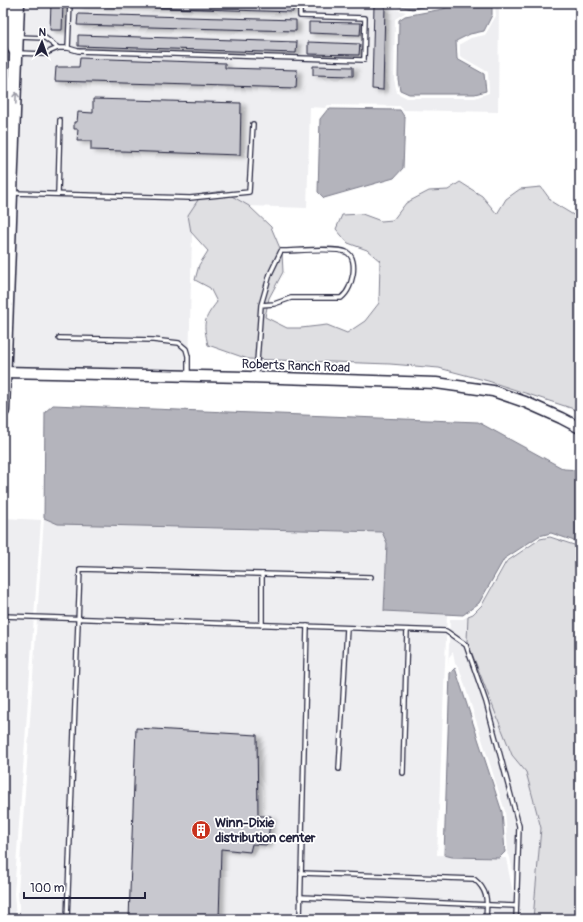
<svg xmlns="http://www.w3.org/2000/svg" width="583" height="922" viewBox="0 0 583 922" font-family="Pangolin,sans-serif">
  <style>
    .built { fill: #eeeef1 }
    .green { fill: #dfdfe2; stroke: #80808e }
    .water { fill: #b4b4bc; stroke: #7a7a88 }
    .building { fill: #c8c8cf; stroke: #22223b; filter: url(#shadow) }
    .lines { fill: none; stroke-linecap: round; stroke-linejoin: round }
    .lane-casing { stroke: #22223b; stroke-width: 6 }
    .secondary-casing { stroke: #22223b; stroke-width: 13 }
    .primary-casing { stroke: #22223b; stroke-width: 15 }
    .lane { stroke: #fff; stroke-width: 3.5 }
    .secondary { stroke: #fff; stroke-width: 10 }
    .primary { stroke: #fff; stroke-width: 12 }
    .oneway { stroke: #9c9ca7 }
    .labels { text-anchor: middle; dominant-baseline: central; stroke-width: 3.5; stroke-linejoin: round; paint-order: stroke }
    .street-label { font-size: 13px; fill: #22223b; stroke: #fff }
    .poi-label { font-size: 13px; font-weight: bold; fill: #22223b; stroke: #fff; text-anchor: start }
  </style>
  <defs>
    <filter id="shadow"><feDropShadow dx="4.5" dy="2.5" stdDeviation="2" flood-color="#0004"/></filter>
  </defs>
  <rect width="100%" height="100%" fill="#fff"/>
  <filter id="ink" filterUnits="userSpaceOnUse"><feTurbulence type="fractalNoise" baseFrequency=".025" numOctaves="2"/><feDisplacementMap in="SourceGraphic" scale="8" xChannelSelector="R" yChannelSelector="G"/><feConvolveMatrix kernelMatrix="1 2 1 2 8 2 1 2 1" color-interpolation-filters="sRGB"/></filter>
  <g filter="url(#ink)">
    <g class="built">
      <path d="M22,3H365L394,9L406,12L395,19L394,79L397,93L407,98H475L489,93L488,72L460,56V44L471,38L485,35L496,16L495,3H499L498,112L404,110L400,106L328,105L325,108L310,107L307,208L249,206L223,191L202,194L188,215L192,233L189,371L9,367Z"/>
      <path d="M3,518L41,520L14,893L16,919H3Z"/>
      <path d="M44,518L382,532L387,542L384,611L447,615L437,855L506,858L518,919H20L18,893Z"/>
      <path d="M468,616L467,641L512,755L526,772L541,828L533,919H522L510,857L507,854L508,851L505,811L459,667L455,664L453,652L449,657L448,669L450,619H463Z"/>
    </g>
    <g class="green">
      <path d="M460,182L482,196L497,214L506,199L520,189L541,187L552,202L580,219V411L488,381L439,368L390,364L248,359L208,345C203,323 203,320 217,302L210,288L195,280L199,265L208,251L191,232L188,215L202,194L223,191L249,206L271,227L282,253L283,272L269,298L265,317L287,328H301L327,325L347,333L365,321L379,303L380,261L367,250L348,243L336,229L342,215L362,214L381,221L393,220L406,203L429,191L448,190Z"/>
      <path d="M550,537L580,547V919H533L541,828L526,772L512,755L467,641L468,616L473,614L482,605L506,562L540,539Z"/>
    </g>
    <g class="water">
      <path d="M386,3H444L412,9Z"/>
      <path d="M458,3H492V15L484,31L470,34L456,41L457,59L484,74L486,91L475,94H409L400,90L398,79L399,20L405,16L443,9Z"/>
      <path d="M328,109L400,110L405,118L403,168L394,178L324,198L318,192L320,119Z"/>
      <path d="M53,405L478,422L564,469L580,470V543L551,533L539,536L504,559L479,603L463,615L384,611L387,543L382,532L58,524L44,518L45,412Z"/>
      <path d="M455,668L502,812L505,852L499,858L452,857L444,855L450,673Z"/>
    </g>
    <g class="building">
      <path d="M51,3H63L62,30H50Z"/>
      <path d="M78,3H241L293,5V12L78,5Z"/>
      <path d="M374,5L385,6L383,90L372,89Z"/>
      <path d="M78,14L296,20V31L77,25Z"/>
      <path d="M309,22L361,23L360,35L309,33Z"/>
      <path d="M78,35L297,42L296,53L78,46Z"/>
      <path d="M308,42L360,44L359,55L308,54Z"/>
      <path d="M80,58L225,63V68L297,70L296,88L55,81L56,67H79Z"/>
      <path d="M313,66L353,67V76L313,75Z"/>
      <path d="M93,99L241,103L240,155L91,150V141H77L78,129H74V122H77L78,112L93,113Z"/>
      <path d="M136,728L257,735L258,816H271L267,845L252,844L250,852L221,849L219,919H129Z"/>
    </g>
    <g class="lines">
      <defs>
        <g id="lane">
          <path d="M18,37L45,38L58,48"/>
          <path d="M68,48L70,3"/>
          <path d="M18,53L44,54L58,48H68L78,51L364,60L365,18L300,16V3"/>
          <path d="M13,193L190,198L249,192L253,124"/>
          <path d="M58,194L60,120"/>
          <path d="M59,338L153,340L179,343L186,349L188,356V375"/>
          <path d="M256,376L261,305L274,304L291,298H341C349,292 351,283 353,274C354,267 354,255 346,252C336,247 295,251 281,251L270,274L261,305"/>
          <path d="M262,574L371,577"/>
          <path d="M3,616L446,631L466,645L486,702L519,826L516,919"/>
          <path d="M339,769L347,628"/>
          <path d="M403,773L407,630"/>
          <path d="M301,873L474,879C489,891 487,902 486,919"/>
          <path d="M300,897L516,906"/>
          <path d="M67,919L80,569L262,574V625"/>
          <path d="M300,919L307,626"/>
        </g>
        <path id="secondary" d="M3,372L247,377L436,383L493,391L525,402L561,418L580,428"/>
        <g id="primary">
          <path d="M9,3L7,33L15,50"/>
          <path d="M3,76L6,87L3,162"/>
          <path d="M3,170L7,191"/>
          <path d="M3,411L18,3"/>
        </g>
      </defs>
      <use href="#lane" class="lane-casing"/>
      <use href="#secondary" class="secondary-casing"/>
      <use href="#primary" class="primary-casing"/>
      <use href="#lane" class="lane"/>
      <use href="#secondary" class="secondary"/>
      <use href="#primary" class="primary"/>
    </g>
    <defs><path id="oneway-shaft" d="M-6 0H5M1.5-3L5.5 0L1.5 3" fill="none" stroke-width="1.6" stroke-linecap="round" stroke-linejoin="round"/></defs>
    <use class="oneway" href="#oneway-shaft" transform="translate(16 98) rotate(-88)"/>
  </g>
  <defs>
    <symbol id="building-disc" viewBox="-11 -11 22 22"><circle r="9.5" fill="#c8321e" stroke="#fff"/><path d="M-4-6H4V6H1V3H-1V6H-4ZM-2.5-4.3h1.7v1.8h-1.7ZM.8-4.3h1.7v1.8H.8ZM-2.5-1h1.7V.8h-1.7ZM.8-1h1.7V.8H.8Z" fill="#fff"/></symbol>
  </defs>
  <g fill-rule="evenodd">
    <use href="#building-disc" x="190" y="819" width="22" height="22"/>
  </g>
  <g class="labels">
    <g class="street-label">
      <text transform="translate(296 366) rotate(2)">Roberts Ranch Road</text>
    </g>
    <g class="poi-label">
      <text x="215" y="823">Winn-Dixie<tspan x="215" dy="15">distribution center</tspan></text>
    </g>
  </g>
  <rect width="583" height="922" fill="none" stroke="#fff" stroke-width="16"/>
  <rect x="8" y="8" width="567" height="906" fill="none" stroke="#22223b" stroke-width="1.5" filter="url(#ink)"/>
  <g transform="translate(42 42) rotate(2)" stroke="#ffffff" stroke-width="3" paint-order="stroke">
  <path d="M0-3L7 15L0 10L-7 15Z" fill="#22223b"/>
  <text y="-6" font-size="11" font-weight="bold" text-anchor="middle" fill="#22223b">N</text>
  </g>
  <path d="M24 892v6h121v-6" fill="none" stroke="#22223b" stroke-width="2"/>
  <text x="30" y="892" font-size="12" fill="#22223b" stroke="#ffffff" stroke-width="3" paint-order="stroke">100 m</text>
</svg>
